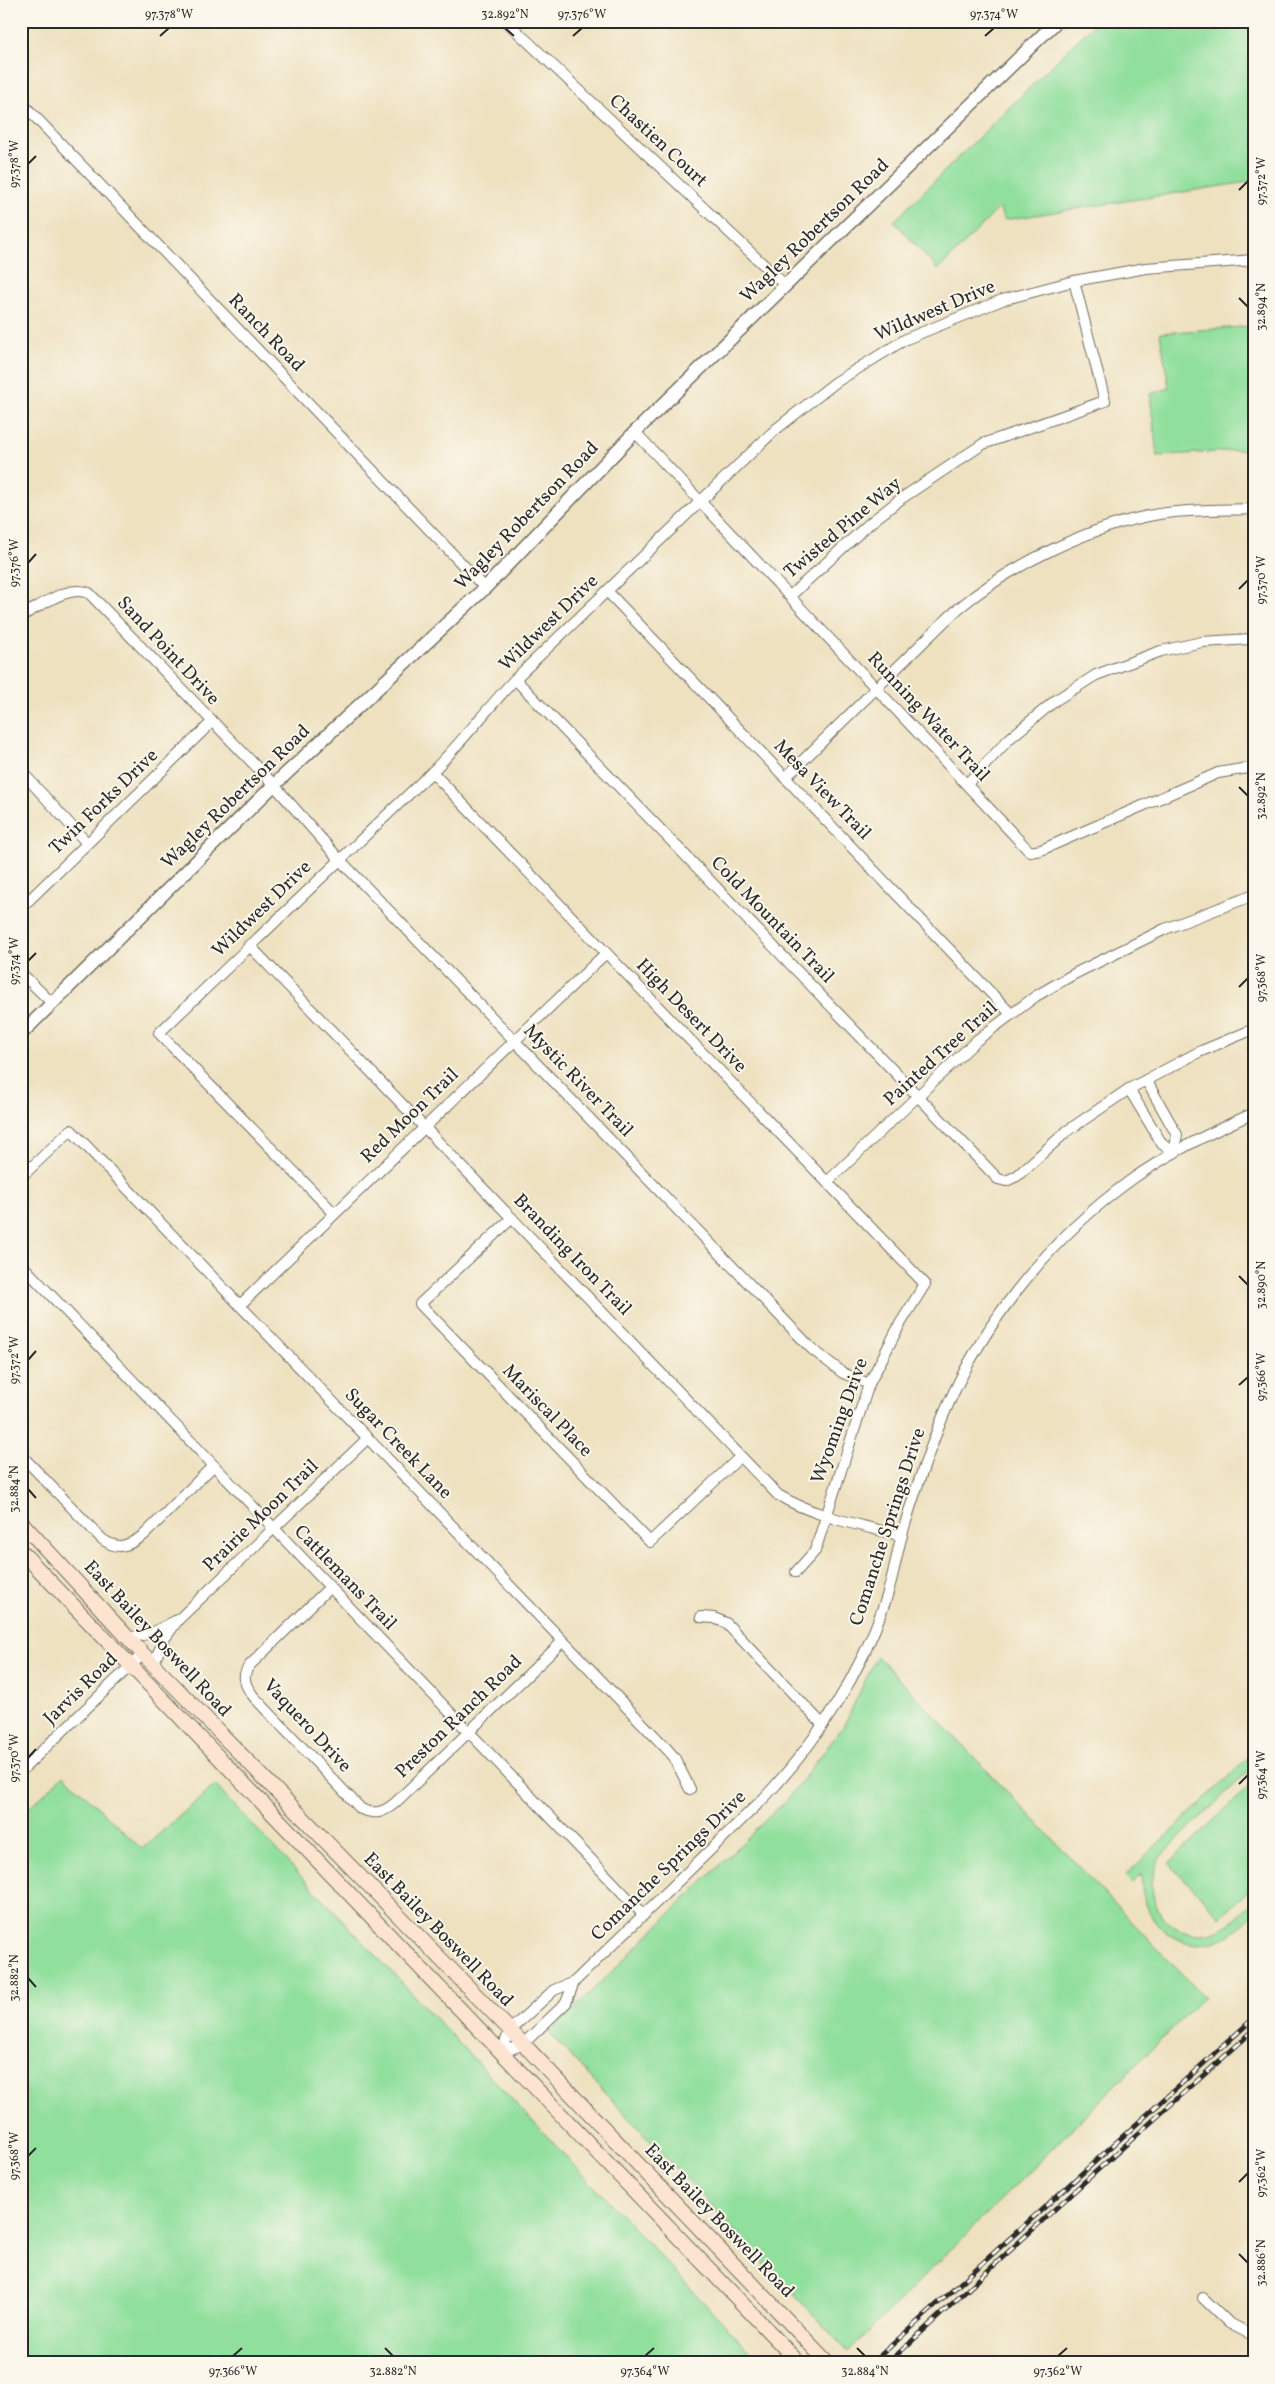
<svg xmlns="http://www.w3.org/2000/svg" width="1275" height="2384" viewBox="0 0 1275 2384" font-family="Vollkorn,serif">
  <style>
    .green { fill: #91df9d; stroke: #5e8564 }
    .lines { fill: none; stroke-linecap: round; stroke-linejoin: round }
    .minor-casing { stroke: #6f6b5f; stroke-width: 12 }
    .tertiary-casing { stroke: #6f6b5f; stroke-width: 15 }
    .secondary-casing { stroke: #6f6b5f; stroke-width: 16 }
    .minor { stroke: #fff; stroke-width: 10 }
    .tertiary { stroke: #fff; stroke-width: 12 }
    .secondary { stroke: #fde4d1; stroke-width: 14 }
    .rail-casing { stroke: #2b2b2b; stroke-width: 5 }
    .rail { stroke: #fbf7ec; stroke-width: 3; stroke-dasharray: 9; stroke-linecap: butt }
    .ticks { fill: none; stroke: #2b2b2b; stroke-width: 2 }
    .labels { text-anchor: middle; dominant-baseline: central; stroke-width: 4; stroke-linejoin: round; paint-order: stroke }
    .street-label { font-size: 19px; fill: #2b2b2b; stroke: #fbf7ec }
    .neatline { fill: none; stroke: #2b2b2b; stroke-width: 2 }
    .ticks-label { font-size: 12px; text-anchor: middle; fill: #2b2b2b }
  </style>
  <rect width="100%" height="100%" fill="#fbf7ec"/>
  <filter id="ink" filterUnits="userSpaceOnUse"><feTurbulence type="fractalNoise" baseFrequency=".02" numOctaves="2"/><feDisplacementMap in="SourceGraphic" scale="10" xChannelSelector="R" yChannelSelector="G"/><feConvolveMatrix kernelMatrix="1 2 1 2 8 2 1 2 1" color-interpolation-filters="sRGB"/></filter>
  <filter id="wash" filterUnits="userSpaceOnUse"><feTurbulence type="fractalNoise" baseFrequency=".0096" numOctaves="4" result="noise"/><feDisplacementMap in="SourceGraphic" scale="20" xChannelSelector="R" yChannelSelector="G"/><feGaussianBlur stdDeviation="1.12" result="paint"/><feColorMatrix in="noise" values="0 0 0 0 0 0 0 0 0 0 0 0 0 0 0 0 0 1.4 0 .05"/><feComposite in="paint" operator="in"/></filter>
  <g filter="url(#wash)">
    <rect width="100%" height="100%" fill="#eee1c0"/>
    <g class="green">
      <path d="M1097,21H1254V181L1004,220L999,208L938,270L894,221Z"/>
      <path d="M1254,326V449L1157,456L1150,394L1169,388L1160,333Z"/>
      <path d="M877,1656L1204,1997L848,2352L549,2033L789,1797L843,1727Z"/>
      <path d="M1254,1752V1766L1161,1856C1136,1895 1168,1947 1215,1931C1231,1926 1242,1911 1254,1900V1914C1243,1925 1232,1936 1217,1941C1173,1955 1138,1915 1142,1874L1132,1883L1125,1876Z"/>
      <path d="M64,1775L142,1849L215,1785L761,2363H21V1816Z"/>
      <path d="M1254,1782V1885L1220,1917L1169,1863Z"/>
    </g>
  </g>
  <g filter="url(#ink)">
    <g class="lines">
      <defs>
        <g id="minor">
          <path d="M506,21L786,286"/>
          <path d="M21,102L485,588"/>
          <path d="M635,432L1030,852L1041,850L1218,773L1254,767"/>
          <path d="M607,591L1011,1014"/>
          <path d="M790,596L870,523L902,498L983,444L1105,401L1074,281"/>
          <path d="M21,616C41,606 68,584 89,593L274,785L339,859L812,1349L843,1373L869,1384"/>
          <path d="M515,679L998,1179L1006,1181L1017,1176L1067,1131L1129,1089L1199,1052L1254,1029"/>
          <path d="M21,771L87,843"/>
          <path d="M432,772L925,1284L900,1324L869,1384L815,1551L796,1572"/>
          <path d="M785,778C826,738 866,698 907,658C924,642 941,624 959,608C1011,565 1092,525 1159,514C1191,509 1222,510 1254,509"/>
          <path d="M967,784L1009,739L1056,700L1096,675L1161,651L1202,642L1251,639L1254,634"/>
          <path d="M21,908L212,722"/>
          <path d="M249,945L778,1495C815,1517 861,1525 902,1536"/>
          <path d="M21,973L53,1004"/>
          <path d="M1129,1089L1162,1144L1174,1153L1177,1135L1146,1080"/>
          <path d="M21,1177L71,1130L667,1749L674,1757L690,1789"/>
          <path d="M827,1182L977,1040L1036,996L1074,974L1165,929L1254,895"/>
          <path d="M334,1213L159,1033L432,772C462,742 487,709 515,679L775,430L836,382L906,339L1002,300L1074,281L1146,268L1254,260"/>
          <path d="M512,1218L420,1304L650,1542L740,1457"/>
          <path d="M21,1264L644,1915"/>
          <path d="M240,1305L606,953"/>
          <path d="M21,1455L102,1539C118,1551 128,1546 144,1535L213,1466"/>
          <path d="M329,1588L250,1665C240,1677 246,1687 254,1697L361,1809C375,1815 383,1813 395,1803L562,1642"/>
          <path d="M701,1617L714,1618L726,1623L822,1724"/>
          <path d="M128,1638L152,1633L175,1621"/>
          <path d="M153,1664L165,1638L178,1620L368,1438"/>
          <path d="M21,1771L143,1654"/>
          <path d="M501,2053L510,2030L554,1990L574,1982L764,1798C816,1743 861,1674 885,1602C892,1581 896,1559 901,1538C911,1503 923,1468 936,1434C974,1333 1044,1243 1131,1180C1169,1153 1211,1132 1254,1113"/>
          <path d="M501,2053L523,2044L566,2003L574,1982"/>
          <path d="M1203,2298L1229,2323L1254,2336"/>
        </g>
        <path id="tertiary" d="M21,1034L274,785L485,588L635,432L1057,21"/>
        <g id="secondary">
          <path d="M21,1522L143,1654L510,2030L828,2363"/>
          <path d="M21,1551L799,2363"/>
        </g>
      </defs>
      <use href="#minor" class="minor-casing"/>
      <use href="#tertiary" class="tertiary-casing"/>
      <use href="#secondary" class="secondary-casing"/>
      <use href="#minor" class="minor"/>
      <use href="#tertiary" class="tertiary"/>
      <use href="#secondary" class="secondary"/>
      <defs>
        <g id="rail">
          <path d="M872,2363L1254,2018"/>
          <path d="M888,2363L1082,2184L1254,2030"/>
        </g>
      </defs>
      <use href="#rail" class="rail-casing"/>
      <use href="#rail" class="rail"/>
    </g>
  </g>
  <path class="ticks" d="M505,28L514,36M160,36L169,28M573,36L582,28M985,36L994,28M28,164L36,156M1239,190L1248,181M1239,298L1248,307M28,563L36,554M1239,589L1248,580M1239,787L1248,796M28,961L36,953M1239,987L1248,978M1239,1276L1248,1285M28,1360L36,1351M1239,1385L1248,1377M28,1489L36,1498M28,1758L36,1749M1239,1784L1248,1775M28,1978L36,1987M28,2156L36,2148M1239,2182L1248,2173M1239,2254L1248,2263M385,2348L393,2356M857,2348L865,2356M233,2356L242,2348M645,2356L654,2348M1058,2356L1067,2348"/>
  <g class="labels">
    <g class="street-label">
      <text transform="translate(658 141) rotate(43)">Chastien Court</text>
      <text transform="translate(815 231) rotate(-44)">Wagley Robertson Road</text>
      <text transform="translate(935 311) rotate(-23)">Wildwest Drive</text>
      <text transform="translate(266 333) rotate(46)">Ranch Road</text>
      <text transform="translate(527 516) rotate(-46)">Wagley Robertson Road</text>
      <text transform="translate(843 528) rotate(-40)">Twisted Pine Way</text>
      <text transform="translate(549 623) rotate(-44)">Wildwest Drive</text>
      <text transform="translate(168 651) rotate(47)">Sand Point Drive</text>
      <text transform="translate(928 717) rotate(47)">Running Water Trail</text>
      <text transform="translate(822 790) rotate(46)">Mesa View Trail</text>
      <text transform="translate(236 797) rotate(-44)">Wagley Robertson Road</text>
      <text transform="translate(104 802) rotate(-44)">Twin Forks Drive</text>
      <text transform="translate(262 909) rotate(-44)">Wildwest Drive</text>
      <text transform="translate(772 920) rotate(46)">Cold Mountain Trail</text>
      <text transform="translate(691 1016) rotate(46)">High Desert Drive</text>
      <text transform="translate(941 1054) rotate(-42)">Painted Tree Trail</text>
      <text transform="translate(578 1081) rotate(46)">Mystic River Trail</text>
      <text transform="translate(410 1116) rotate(-44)">Red Moon Trail</text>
      <text transform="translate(572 1255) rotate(46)">Branding Iron Trail</text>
      <text transform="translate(547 1411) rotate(46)">Mariscal Place</text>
      <text transform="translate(840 1421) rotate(-70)">Wyoming Drive</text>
      <text transform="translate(398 1444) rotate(46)">Sugar Creek Lane</text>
      <text transform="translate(261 1516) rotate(-44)">Prairie Moon Trail</text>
      <text transform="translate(888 1527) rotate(-72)">Comanche Springs Drive</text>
      <text transform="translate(345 1578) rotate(46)">Cattlemans Trail</text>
      <text transform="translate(157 1639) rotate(47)">East Bailey Boswell Road</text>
      <text transform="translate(81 1689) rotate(-44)">Jarvis Road</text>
      <text transform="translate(459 1717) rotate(-44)">Preston Ranch Road</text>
      <text transform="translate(307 1726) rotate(47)">Vaquero Drive</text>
      <text transform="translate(669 1866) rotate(-44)">Comanche Springs Drive</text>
      <text transform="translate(438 1930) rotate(46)">East Bailey Boswell Road</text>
      <text transform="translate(719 2221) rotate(46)">East Bailey Boswell Road</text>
    </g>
  </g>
  <rect width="1275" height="2384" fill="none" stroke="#fbf7ec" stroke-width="55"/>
  <rect x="28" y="28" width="1220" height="2328" class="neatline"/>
  <g class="ticks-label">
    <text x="169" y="18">97.378°W</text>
    <text x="505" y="18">32.892°N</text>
    <text x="582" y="18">97.376°W</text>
    <text x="994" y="18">97.374°W</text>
    <text transform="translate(14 164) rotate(-90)" y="4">97.378°W</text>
    <text transform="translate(1261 181) rotate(-90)" y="4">97.372°W</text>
    <text transform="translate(1261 307) rotate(-90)" y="4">32.894°N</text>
    <text transform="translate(14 563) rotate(-90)" y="4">97.376°W</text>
    <text transform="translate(1261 580) rotate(-90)" y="4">97.370°W</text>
    <text transform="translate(1261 796) rotate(-90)" y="4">32.892°N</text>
    <text transform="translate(14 961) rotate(-90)" y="4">97.374°W</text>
    <text transform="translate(1261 978) rotate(-90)" y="4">97.368°W</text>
    <text transform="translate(1261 1285) rotate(-90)" y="4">32.890°N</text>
    <text transform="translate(14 1360) rotate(-90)" y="4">97.372°W</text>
    <text transform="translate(1261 1377) rotate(-90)" y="4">97.366°W</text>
    <text transform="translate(14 1489) rotate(-90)" y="4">32.884°N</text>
    <text transform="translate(14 1758) rotate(-90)" y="4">97.370°W</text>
    <text transform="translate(1261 1775) rotate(-90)" y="4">97.364°W</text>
    <text transform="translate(14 1978) rotate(-90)" y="4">32.882°N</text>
    <text transform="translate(14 2156) rotate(-90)" y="4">97.368°W</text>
    <text transform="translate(1261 2173) rotate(-90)" y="4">97.362°W</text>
    <text transform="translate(1261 2263) rotate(-90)" y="4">32.886°N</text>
    <text x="233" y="2375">97.366°W</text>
    <text x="393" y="2375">32.882°N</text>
    <text x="645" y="2375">97.364°W</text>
    <text x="865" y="2375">32.884°N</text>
    <text x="1058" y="2375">97.362°W</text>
  </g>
</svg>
